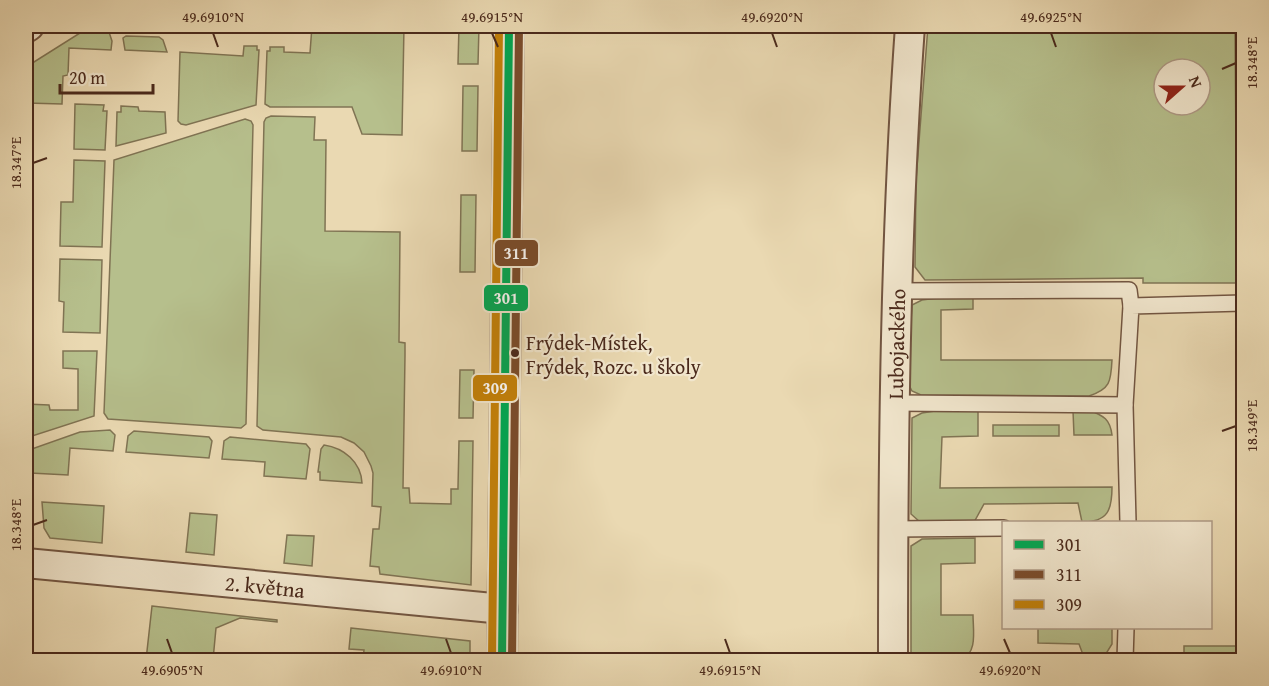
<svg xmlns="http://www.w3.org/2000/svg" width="1269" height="686" viewBox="0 0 1269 686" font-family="'Gentium Book Plus',serif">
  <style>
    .green { fill: #b6bf8c; stroke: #807454; stroke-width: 1.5; fill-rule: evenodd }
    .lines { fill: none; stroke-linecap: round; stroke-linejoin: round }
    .lane-casing { stroke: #725541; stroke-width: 18 }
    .street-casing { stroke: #725541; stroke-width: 32 }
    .lane { stroke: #f1e6cd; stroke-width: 15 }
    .street { stroke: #f1e6cd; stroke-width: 28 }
    .bus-1-casing { stroke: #f1e6cd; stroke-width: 12 }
    .bus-2-casing { stroke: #f1e6cd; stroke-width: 12 }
    .bus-3-casing { stroke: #f1e6cd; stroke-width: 12 }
    .bus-1 { stroke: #00a651; stroke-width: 8 }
    .bus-2 { stroke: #7a4b2a; stroke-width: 8 }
    .bus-3 { stroke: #c38008; stroke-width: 8 }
    .ticks { fill: none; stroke: #4a291b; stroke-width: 2 }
    .bus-dot { fill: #4a291b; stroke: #f1e6cd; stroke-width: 2 }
    .labels { text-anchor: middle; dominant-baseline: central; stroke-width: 4.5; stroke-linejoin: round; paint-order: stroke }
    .bus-label { font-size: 20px; fill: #4a291b; stroke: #f1e6cd; text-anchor: start }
    .street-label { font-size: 21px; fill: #4a291b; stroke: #f1e6cd }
    .line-badge { stroke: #f1e6cd; stroke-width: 2 }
    .badge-label { font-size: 16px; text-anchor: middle; font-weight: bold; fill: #fff }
    .neatline { fill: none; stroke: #4a291b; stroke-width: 2 }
    .ticks-label { font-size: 15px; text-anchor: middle; fill: #4a291b }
  </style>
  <rect width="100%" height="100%" fill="#ead9b2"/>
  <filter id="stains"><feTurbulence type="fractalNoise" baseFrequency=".00333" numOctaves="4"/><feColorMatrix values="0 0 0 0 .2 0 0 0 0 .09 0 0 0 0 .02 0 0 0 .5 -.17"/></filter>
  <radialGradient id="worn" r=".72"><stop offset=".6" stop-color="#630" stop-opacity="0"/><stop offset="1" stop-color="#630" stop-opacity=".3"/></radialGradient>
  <g class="green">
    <path d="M91,26H107L112,41L111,50L69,48L68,75L63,76L62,104L26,103V67Z"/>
    <path d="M312,26H404L402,135L362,134L352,107H270L265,104L267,51H270V47H284V52L310,53Z"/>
    <path d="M459,26H479L478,64H458Z"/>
    <path d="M928,26H1235L1237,283H1143V278L925,280L915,267L916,180ZM1164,69H1200V105H1164Z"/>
    <path d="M126,36L159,37L163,40L167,52L125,50L123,38Z"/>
    <path d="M244,46H257V50H259L256,105L186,125L181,124L178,121L180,52L243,56Z"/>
    <path d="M463,86H478L477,151H462Z"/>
    <path d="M75,104L104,105L103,111H107L105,150L74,149Z"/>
    <path d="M121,106L138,107L139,111L165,112L166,133L116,146L117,112H121Z"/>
    <path d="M271,116L315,117L314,140H326L325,231L400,232L399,342L405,343V355L403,488H409L410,503L451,504V489H458V487L459,441H473L471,585L380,574L379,567L370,566L373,529H379L381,507L372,506L373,473L371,466L364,452L354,443L341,437L263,430L257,426L264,122L266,118Z"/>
    <path d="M245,119L251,121L253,125L246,424L241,428L108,419L104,413L114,160Z"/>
    <path d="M74,160L105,161L102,247L60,246L61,202H73Z"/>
    <path d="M461,195H476L475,272H460Z"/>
    <path d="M60,259L102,260L100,333L63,332L64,302L59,301Z"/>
    <path d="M937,298H973V309L941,310V360H1112C1111,382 1110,389 1089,396L921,395L912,391L907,381L912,305L922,300Z"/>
    <path d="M63,351H97L94,416L26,438V404L49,405L50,410H78V369L63,368Z"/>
    <path d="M460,370H474L473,418H459Z"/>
    <path d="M1089,410C1104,416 1110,419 1112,435H1074L1073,411Z"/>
    <path d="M935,411H978V436L942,437L940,488L1112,487C1112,510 1108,522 1082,522L1078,503L984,504L973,524L920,522L911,514L912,418L922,413Z"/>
    <rect x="993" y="425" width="66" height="11"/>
    <path d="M110,430L115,435L113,451L70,448L68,475L30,473L26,467V451L80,432Z"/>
    <path d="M134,431L209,437L212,441L209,458L126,452L128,436Z"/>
    <path d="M230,437L306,444L310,449L306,479L264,476L265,462L222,459L224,441Z"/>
    <path d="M324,445C344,448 361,462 362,483L320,480V472H318L321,449Z"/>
    <path d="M42,502L104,506L102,543L50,538L44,528Z"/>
    <path d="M190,513L217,515L214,555L186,552Z"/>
    <path d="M287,535L314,536L312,566L284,563Z"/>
    <path d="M975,538V563L941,564V615H973C973,630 978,653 961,660H917L911,656V546L922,539Z"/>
    <path d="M152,606L277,620V622L240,618L216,628L213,660H146Z"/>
    <path d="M351,628L470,641V660H363L364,650L349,649Z"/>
    <path d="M1038,628H1112V644L1104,657L1096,660H1085L1079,644L1038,643Z"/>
    <rect x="1184" y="646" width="59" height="14"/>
  </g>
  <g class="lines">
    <defs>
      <g id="lane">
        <path d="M897,291L1129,290L1131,306"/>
        <path d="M894,403L1125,405"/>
        <path d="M1128,522L1125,405L1131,306L1243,303"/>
        <path d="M893,529L1004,528"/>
        <path d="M1125,660L1126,628"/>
      </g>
      <g id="street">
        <path d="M26,28L29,26"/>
        <path id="s1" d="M26,563L503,609"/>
        <path d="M502,660L509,26"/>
        <path id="s2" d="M893,660C893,449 895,237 910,26"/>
      </g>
    </defs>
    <use href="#lane" class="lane-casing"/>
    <use href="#street" class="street-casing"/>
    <use href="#lane" class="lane"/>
    <use href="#street" class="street"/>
    <defs>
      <path id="bus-1" d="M502,660L509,26"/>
      <path id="bus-2" d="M512,660L519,26"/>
      <path id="bus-3" d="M492,660L499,26"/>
    </defs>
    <use href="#bus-1" class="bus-1-casing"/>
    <use href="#bus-2" class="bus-2-casing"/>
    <use href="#bus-3" class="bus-3-casing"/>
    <use href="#bus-1" class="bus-1"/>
    <use href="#bus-2" class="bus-2"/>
    <use href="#bus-3" class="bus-3"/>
  </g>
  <path class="ticks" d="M213,33L218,47M492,33L498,47M772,33L777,47M1051,33L1056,47M1222,69L1236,63M33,163L47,158M1222,431L1236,426M33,525L47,520M167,639L172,653M446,639L451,653M725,639L730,653M1004,639L1010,653"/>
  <circle class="bus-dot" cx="515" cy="353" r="5"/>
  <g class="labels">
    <g class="bus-label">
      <text x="526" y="342">Frýdek-Místek,<tspan x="526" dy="24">Frýdek, Rozc. u školy</tspan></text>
    </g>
    <g class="street-label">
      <text stroke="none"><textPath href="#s2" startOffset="316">Lubojackého</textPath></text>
      <text stroke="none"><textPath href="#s1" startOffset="240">2. května</textPath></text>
    </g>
  </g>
  <g class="line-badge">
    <rect x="494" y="239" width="45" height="28" rx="6" fill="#7a4b2a"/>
    <rect x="483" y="284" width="46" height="28" rx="6" fill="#00a651"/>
    <rect x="472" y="374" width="46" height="28" rx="6" fill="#c38008"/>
  </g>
  <g class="badge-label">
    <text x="516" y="259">311</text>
    <text x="506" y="304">301</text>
    <text x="495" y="394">309</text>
  </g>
  <rect width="1269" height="686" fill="none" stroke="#ead9b2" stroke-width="66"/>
  <rect x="1002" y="521" width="210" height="108" fill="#f1e6cd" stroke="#ae9a86" stroke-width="1.5"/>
  <rect x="1014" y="540" width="30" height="9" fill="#00a651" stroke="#ae9a86" stroke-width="1.5"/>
  <text x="1056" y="551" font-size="18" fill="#4a291b">301</text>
  <rect x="1014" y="570" width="30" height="9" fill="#7a4b2a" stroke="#ae9a86" stroke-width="1.5"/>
  <text x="1056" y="581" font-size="18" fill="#4a291b">311</text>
  <rect x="1014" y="600" width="30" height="9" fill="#c38008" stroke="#ae9a86" stroke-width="1.5"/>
  <text x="1056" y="611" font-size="18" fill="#4a291b">309</text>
  <g transform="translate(1182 87) rotate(69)"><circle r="28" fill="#f1e6cd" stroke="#ae9a86" stroke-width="1.5"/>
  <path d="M0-4.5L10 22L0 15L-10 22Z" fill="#8f2418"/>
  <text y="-9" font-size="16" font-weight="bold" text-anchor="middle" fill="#4a291b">N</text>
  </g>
  <path d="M60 84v9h93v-9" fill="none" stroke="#4a291b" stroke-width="3"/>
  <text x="69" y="84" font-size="18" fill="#4a291b" stroke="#f1e6cd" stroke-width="4.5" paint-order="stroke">20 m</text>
  <rect x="33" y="33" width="1203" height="620" class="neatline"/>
  <g class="ticks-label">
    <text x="213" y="22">49.6910°N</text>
    <text x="492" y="22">49.6915°N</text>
    <text x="772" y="22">49.6920°N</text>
    <text x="1051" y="22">49.6925°N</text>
    <text transform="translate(1252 63) rotate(-90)" y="5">18.348°E</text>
    <text transform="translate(16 163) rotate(-90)" y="5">18.347°E</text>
    <text transform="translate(1252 426) rotate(-90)" y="5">18.349°E</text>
    <text transform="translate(16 525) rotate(-90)" y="5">18.348°E</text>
    <text x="172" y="675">49.6905°N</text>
    <text x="451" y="675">49.6910°N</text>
    <text x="730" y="675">49.6915°N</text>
    <text x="1010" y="675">49.6920°N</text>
  </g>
  <rect width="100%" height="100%" filter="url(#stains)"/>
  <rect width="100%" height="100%" fill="url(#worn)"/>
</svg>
